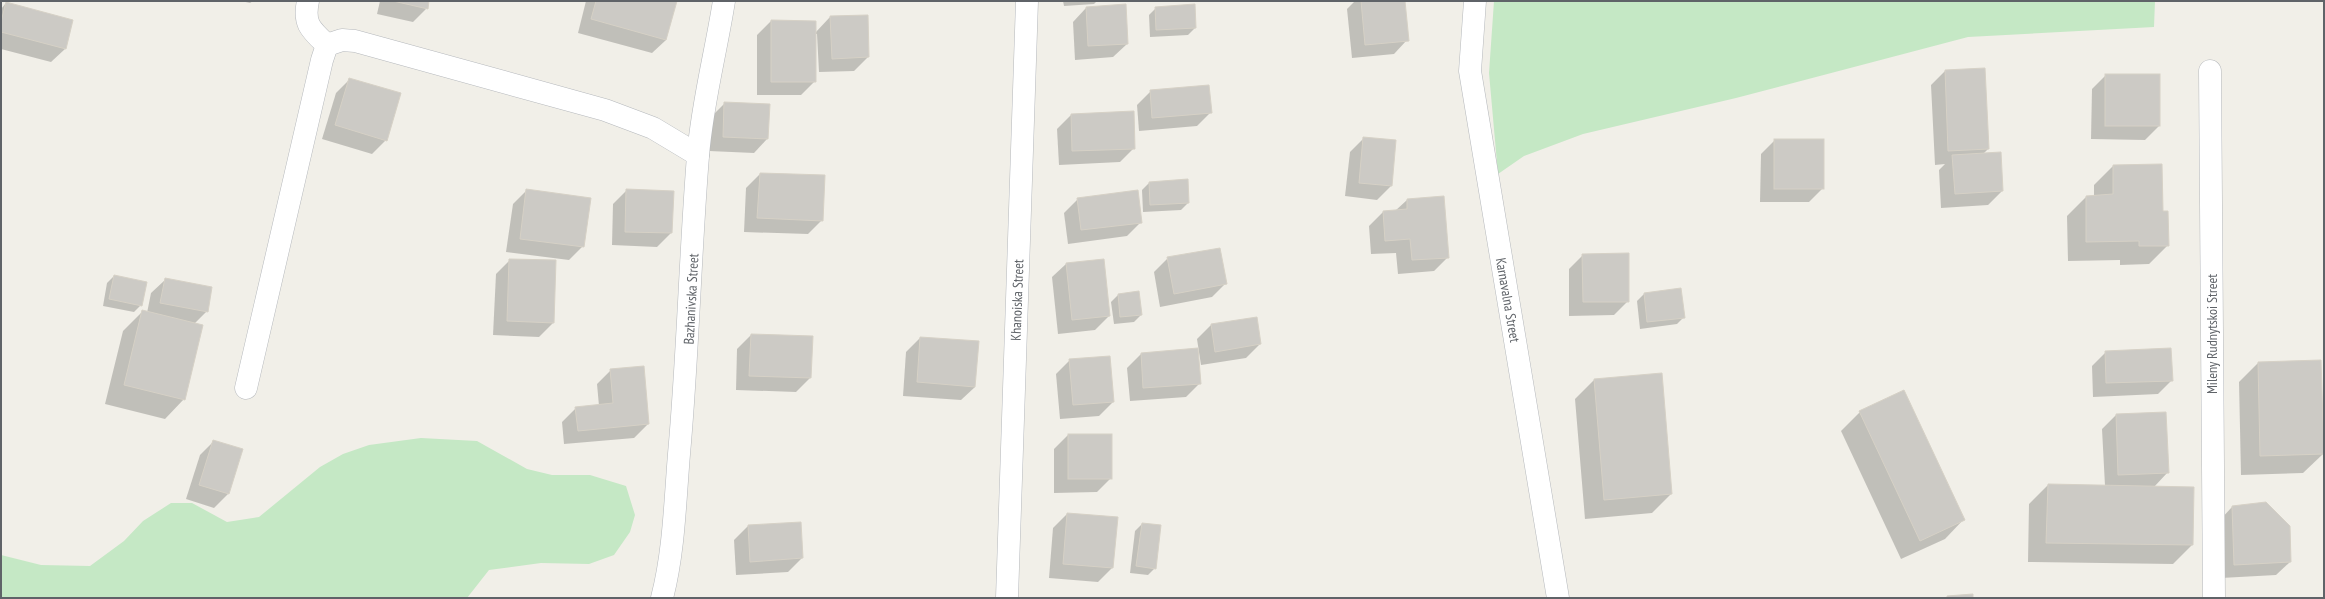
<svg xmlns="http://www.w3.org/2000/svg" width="2325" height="599" viewBox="0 0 2325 599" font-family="'PT Sans Narrow',sans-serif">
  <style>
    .green { fill: #c5e8c5 }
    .shadow { fill: #0003 }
    .building { fill: #cccac5; stroke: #d6d1c6 }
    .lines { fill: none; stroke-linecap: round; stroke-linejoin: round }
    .minor-casing { stroke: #b5b8bc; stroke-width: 23 }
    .minor { stroke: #fff; stroke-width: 22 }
    .labels { text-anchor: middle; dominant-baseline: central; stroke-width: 3.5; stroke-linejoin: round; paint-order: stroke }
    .street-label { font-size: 14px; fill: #5f6368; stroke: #fff }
  </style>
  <rect width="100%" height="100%" fill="#f1efe8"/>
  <g class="green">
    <path d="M1494,1H2155L2154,27L1968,37L1736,98L1583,134L1524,156L1498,174L1489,73Z"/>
    <path d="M421,438L477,441L527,469L552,475H590L626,486L635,515L630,532L614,555L589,564L541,563L489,570L467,598H1V555L41,565L90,566L124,541L143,521L171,503H192L227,522L259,517L320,467L343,454L369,445Z"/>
  </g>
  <g class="shadow">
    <path d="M241,1H253L250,3Z"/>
    <path d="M380,1H428L427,8L413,22L377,14Z"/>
    <path d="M586,1H676L666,40L652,53L578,33Z"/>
    <path d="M1063,1H1097L1094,4L1064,6Z"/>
    <path d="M1355,1H1404L1407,40L1394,54L1352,58L1347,9Z"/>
    <path d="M6,3L65,49L51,62L1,49V9Z"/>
    <path d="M1086,8L1127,44L1113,57L1075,60L1073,22Z"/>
    <path d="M1156,8L1195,28L1188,35L1150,37L1149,15Z"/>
    <path d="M830,17L868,57L854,71L819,72L817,34H815V81L801,95H757V35L771,21L815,33Z"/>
    <path d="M1945,71L1988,149L1983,154L2002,191L1988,205L1941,208L1939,170L1945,164L1935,165L1931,85Z"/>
    <path d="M2106,75L2159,126L2145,140L2091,139L2092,89Z"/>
    <path d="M350,79L386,140L372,154L322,139L336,93Z"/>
    <path d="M1151,91L1211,112L1197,126L1139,131L1137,105Z"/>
    <path d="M725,103L767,139L754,153L709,151L711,117Z"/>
    <path d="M1133,112L1134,148L1120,162L1059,165L1057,129L1071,115Z"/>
    <path d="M1364,138L1391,186L1377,200L1345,196L1350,152Z"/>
    <path d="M1775,140L1823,188L1809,202H1760L1761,154Z"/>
    <path d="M2161,165L2162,212L2168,245L2149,264L2120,265V260L2068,261L2067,216L2086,197L2094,196V185L2113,166Z"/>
    <path d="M760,174L822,220L808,234L744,232L746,188Z"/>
    <path d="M1149,183L1188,203L1181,210L1143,212L1142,190Z"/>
    <path d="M527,190L583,246L569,260L506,252L513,204Z"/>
    <path d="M627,190L671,233L657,247L612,245L613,204Z"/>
    <path d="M1443,197L1448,257L1434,271L1398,274L1396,253L1371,254L1369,226L1383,212L1395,211L1407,200Z"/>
    <path d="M1078,199L1141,222L1127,236L1068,244L1064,213Z"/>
    <path d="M1583,255L1628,301L1614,315L1569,316V269Z"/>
    <path d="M1168,258L1226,283L1212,297L1160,307L1154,272Z"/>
    <path d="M510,260L553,323L539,337L493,335L496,274Z"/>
    <path d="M1066,264L1109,316L1095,330L1058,334L1052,277Z"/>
    <path d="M114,276L141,305L134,312L103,306L107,283Z"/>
    <path d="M165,280L207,311L194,324L184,399L165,419L105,404L123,331L142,312L147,313L151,293Z"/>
    <path d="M1644,294L1684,317L1677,324L1640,329L1637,301Z"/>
    <path d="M1118,295L1141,315L1134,322L1114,324L1111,302Z"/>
    <path d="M1211,325L1260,344L1246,358L1201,365L1197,339Z"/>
    <path d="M751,335L810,378L796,392L736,390L737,349Z"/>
    <path d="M920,338L975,387L961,400L903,396L906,352Z"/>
    <path d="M2106,352L2172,380L2158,394L2093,397L2092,366Z"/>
    <path d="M1141,354L1200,383L1186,397L1130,401L1127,368Z"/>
    <path d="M1070,360L1113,402L1099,416L1060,419L1056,374Z"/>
    <path d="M2258,363L2323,454L2303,473L2241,475L2239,382Z"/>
    <path d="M611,370L648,424L634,438L564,444L562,422L576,408L599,406L597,384Z"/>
    <path d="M1661,375L1671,494L1652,513L1585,519L1575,399L1594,380Z"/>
    <path d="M1860,412L1964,519L1945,539L1901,559L1841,431Z"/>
    <path d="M2116,415L2168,472L2154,487L2192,545L2173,564L2028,562L2029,504L2048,485L2105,486L2102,429Z"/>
    <path d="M1068,435L1111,478L1097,492L1054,493V449Z"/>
    <path d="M214,441L242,450L228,494L214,508L186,499L200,455Z"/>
    <path d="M2232,507L2290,562L2276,575L2221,578L2219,521Z"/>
    <path d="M1067,514L1112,568L1098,582L1049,578L1053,528Z"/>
    <path d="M800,523L802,558L788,572L736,575L734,540L748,526Z"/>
    <path d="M1142,524L1155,568L1148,575L1130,573L1135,531Z"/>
  </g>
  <g class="building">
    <path d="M393,1H429L428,9Z"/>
    <path d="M596,1H677L666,40L591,19Z"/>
    <path d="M1361,1H1405L1409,41L1365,45Z"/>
    <path d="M6,2L73,20L66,49L1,32V22Z"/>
    <path d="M1126,4L1128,44L1088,46L1086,7Z"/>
    <path d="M1195,4L1196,28L1156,30L1155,7Z"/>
    <path d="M868,15L869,57L832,59L830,16Z"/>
    <path d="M771,20L816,21V82H771Z"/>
    <path d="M1985,68L1989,149L1948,151L1945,70Z"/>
    <rect x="2105" y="74" width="55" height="52"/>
    <path d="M349,78L401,93L387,141L335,125Z"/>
    <path d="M1209,85L1212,113L1152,118L1150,90Z"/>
    <path d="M724,102L770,104L768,139L723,137Z"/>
    <path d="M1134,111L1135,149L1072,151L1071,114Z"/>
    <path d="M1363,137L1396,140L1392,186L1359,183Z"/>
    <rect x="1774" y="139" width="50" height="50"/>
    <path d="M2001,152L2003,191L1955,194L1952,155Z"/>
    <path d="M2162,164L2163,211H2168L2169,246H2139V241L2086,242V196L2113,194V165Z"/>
    <path d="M760,173L825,175L823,221L757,218Z"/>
    <path d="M1188,179L1189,203L1150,205L1149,182Z"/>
    <path d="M526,189L591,198L584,247L520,239Z"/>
    <path d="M626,189L674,191L672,233L625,232Z"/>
    <path d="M1138,190L1142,223L1081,230L1077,198Z"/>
    <path d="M1444,196L1449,258L1412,260L1410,239L1385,241L1383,211L1407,209V199Z"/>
    <path d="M1220,248L1227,284L1174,294L1167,257Z"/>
    <path d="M1629,253V302H1583L1582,254Z"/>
    <path d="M509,259L556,260L554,323L507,321Z"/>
    <path d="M1104,259L1110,316L1072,320L1066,263Z"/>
    <path d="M114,275L147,282L142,306L109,299Z"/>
    <path d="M165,278L212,287L208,312L160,303Z"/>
    <path d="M1681,288L1685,318L1647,322L1644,293Z"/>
    <path d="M1139,291L1142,315L1120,317L1118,294Z"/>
    <path d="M142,310L203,325L185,400L124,385Z"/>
    <path d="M1257,317L1261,344L1215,352L1211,324Z"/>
    <path d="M751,334L813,336L811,378L749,376Z"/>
    <path d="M920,337L979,341L975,387L917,382Z"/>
    <path d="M1198,348L1201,384L1143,388L1141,353Z"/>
    <path d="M2171,348L2173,381L2106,383L2105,351Z"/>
    <path d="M1110,356L1114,402L1073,405L1069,359Z"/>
    <path d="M2321,360L2324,454L2260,456L2258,362Z"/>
    <path d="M644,366L649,424L578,431L575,407L613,403L610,369Z"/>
    <path d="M1662,373L1672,494L1604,500L1594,379Z"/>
    <path d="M1904,390L1965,520L1920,541L1859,411Z"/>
    <path d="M2166,412L2169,473L2118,475L2116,414Z"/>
    <rect x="1068" y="434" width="44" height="45"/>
    <path d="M213,440L243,449L229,494L199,485Z"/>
    <path d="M2048,484L2194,487L2193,545L2046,543Z"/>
    <path d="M2266,502L2290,526L2291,562L2234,565L2232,506Z"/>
    <path d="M1067,513L1118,517L1113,568L1063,564Z"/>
    <path d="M801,522L803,558L750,562L748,525Z"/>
    <path d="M1142,523L1161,525L1156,569L1136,566Z"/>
    <path d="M1973,594V598H1947V596Z"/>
  </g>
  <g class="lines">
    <defs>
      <g id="minor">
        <path d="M1475,1L1470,71L1558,598"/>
        <path d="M327,45L342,40L355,41L605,110L653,128L698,155"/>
        <path d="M2210,71L2214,598"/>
        <path d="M246,388L322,60L327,45C311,30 303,24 308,1"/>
        <path d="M662,598C674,552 675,502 679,454C688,355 690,255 698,156C702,104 716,52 724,1"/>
        <path d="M1007,598L1027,1"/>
      </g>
    </defs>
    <use href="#minor" class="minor-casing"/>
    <use href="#minor" class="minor"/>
  </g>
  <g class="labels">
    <g class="street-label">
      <text transform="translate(691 299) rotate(-87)">Bazhanivska Street</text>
      <text transform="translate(1017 300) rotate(-88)">Khanoiska Street</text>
      <text transform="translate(1508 300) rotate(80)">Karnavalna Street</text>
      <text transform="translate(2212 334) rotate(-90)">Mileny Rudnytskoi Street</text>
    </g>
  </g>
  <rect width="2325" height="599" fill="none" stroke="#5f6368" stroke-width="4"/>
</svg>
